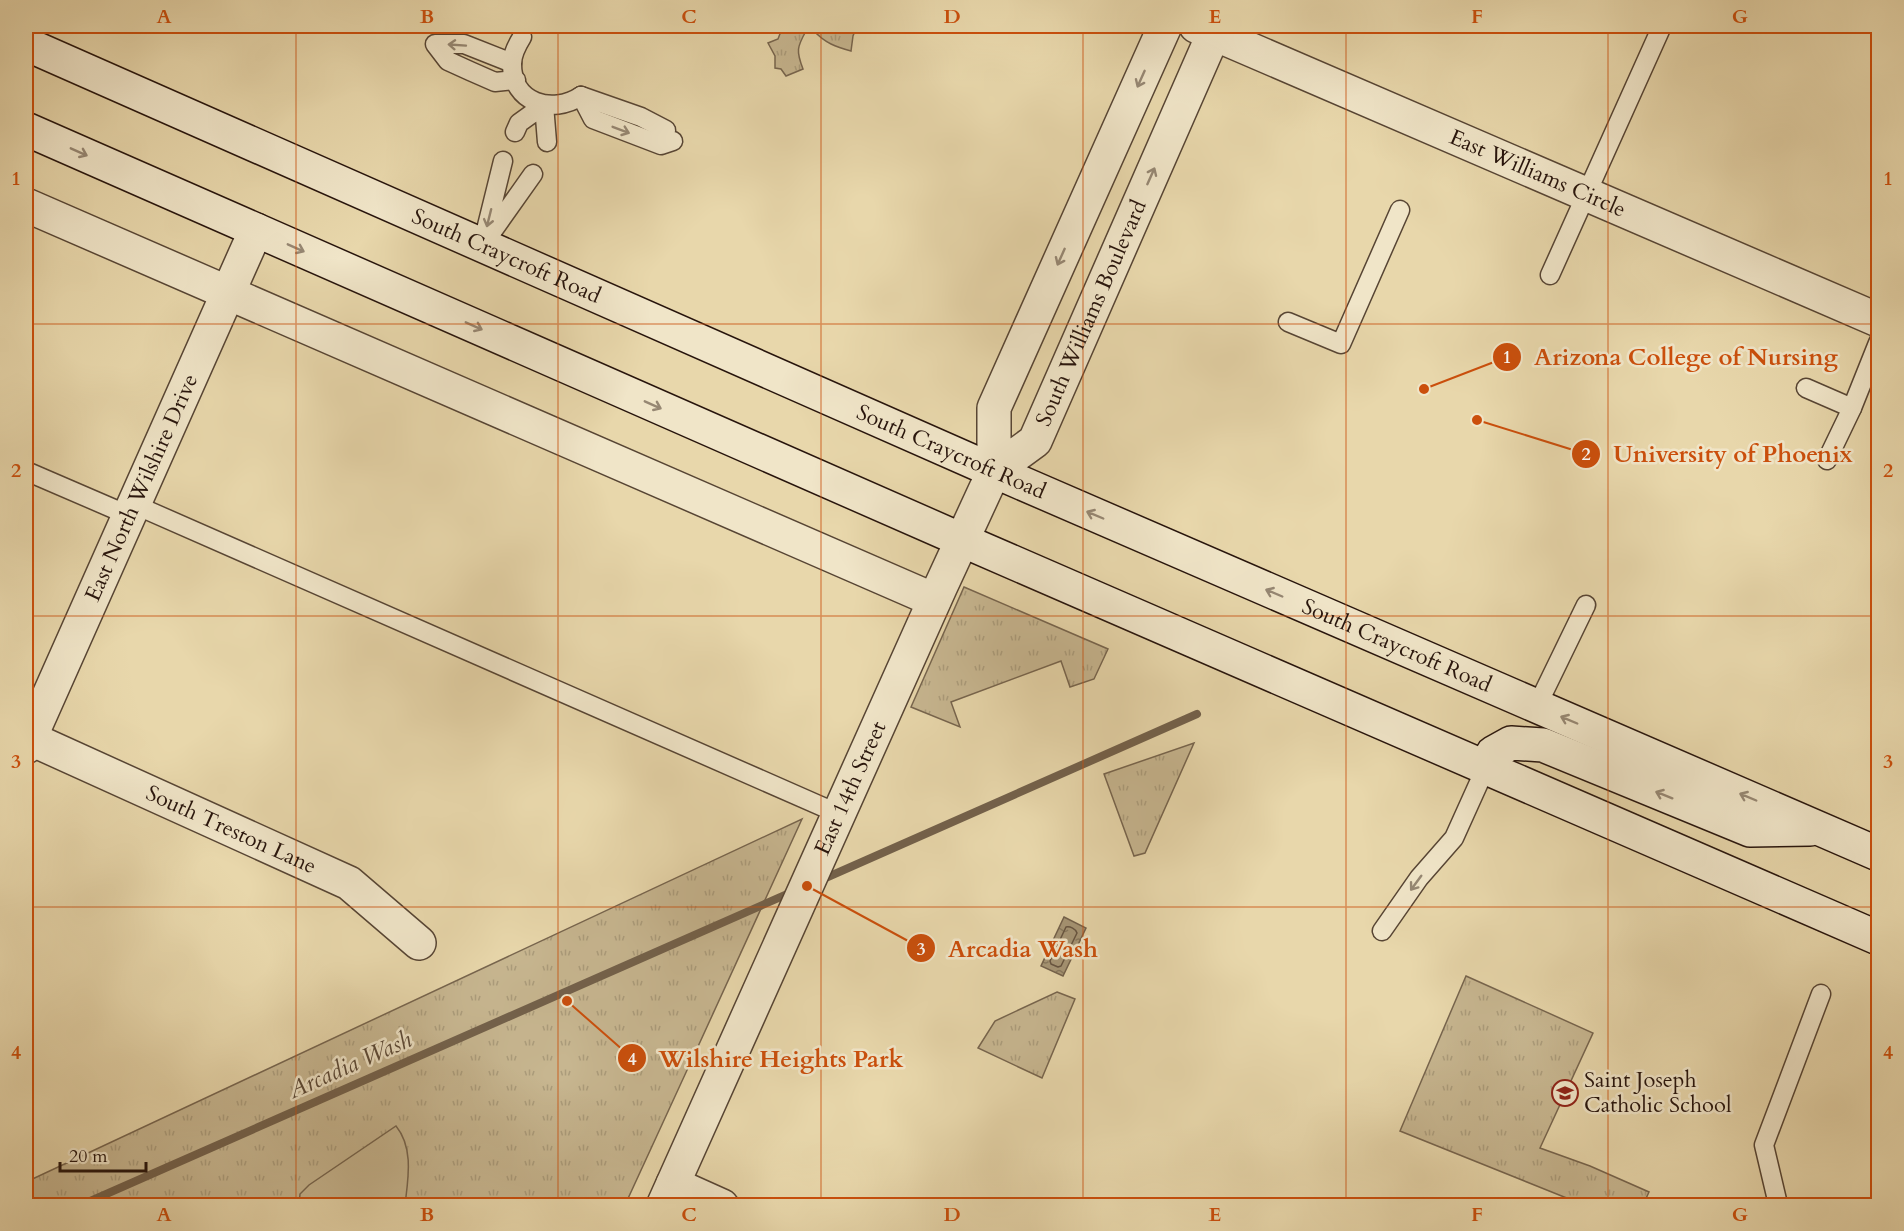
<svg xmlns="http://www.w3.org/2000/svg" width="1904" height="1231" viewBox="0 0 1904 1231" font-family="Cardo,serif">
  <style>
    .grass { fill: url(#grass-tufts); stroke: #77654e; stroke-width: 1.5 }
    .pitch { fill: #c7b690; stroke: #77654e; stroke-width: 1.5 }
    .water { fill: url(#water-ripples); stroke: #73614b; stroke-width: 1.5 }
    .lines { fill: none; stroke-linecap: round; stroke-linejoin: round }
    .shore { stroke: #665440; stroke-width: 1.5 }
    .stream { stroke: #73614b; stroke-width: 8 }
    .lane-casing { stroke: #574534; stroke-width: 21 }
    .street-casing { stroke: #574534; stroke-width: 36 }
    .secondary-casing { stroke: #27140c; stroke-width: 36 }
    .lane { stroke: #f0e5c8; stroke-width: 18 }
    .street { stroke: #f0e5c8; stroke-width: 33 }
    .secondary { stroke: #f0e5c8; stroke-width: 33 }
    .oneway { stroke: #968773 }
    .grid { fill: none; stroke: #cb4f0c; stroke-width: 1.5; stroke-opacity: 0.55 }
    .labels { text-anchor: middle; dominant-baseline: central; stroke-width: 5; stroke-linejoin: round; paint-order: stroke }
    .street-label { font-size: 22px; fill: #27140c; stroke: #f0e5c8 }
    .poi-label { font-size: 22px; fill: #27140c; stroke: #f0e5c8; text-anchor: start }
    .water-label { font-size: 24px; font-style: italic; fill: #5a4836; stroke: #f0e5c8 }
    .leader { fill: none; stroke: #cb4f0c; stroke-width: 2 }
    .callout-dot { fill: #cb4f0c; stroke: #f0e5c8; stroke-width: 2 }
    .mark-label { font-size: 18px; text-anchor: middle; font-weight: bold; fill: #fff }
    .callout-label { font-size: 24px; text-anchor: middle; font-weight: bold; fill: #cb4f0c; stroke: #f0e5c8; stroke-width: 5; stroke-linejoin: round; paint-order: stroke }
    .neatline { fill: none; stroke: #cb4f0c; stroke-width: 2 }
    .grid-label { font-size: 20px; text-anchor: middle; font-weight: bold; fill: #cb4f0c }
  </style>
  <defs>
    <pattern id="grass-tufts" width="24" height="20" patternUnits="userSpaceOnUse" patternTransform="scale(1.5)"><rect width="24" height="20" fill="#c7b690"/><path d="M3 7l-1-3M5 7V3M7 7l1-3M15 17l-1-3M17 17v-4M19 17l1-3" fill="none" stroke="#ab9c7b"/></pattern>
    <pattern id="water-ripples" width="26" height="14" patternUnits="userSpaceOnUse" patternTransform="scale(1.5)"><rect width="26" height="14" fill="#a69575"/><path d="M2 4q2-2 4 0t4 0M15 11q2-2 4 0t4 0" fill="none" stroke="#87785e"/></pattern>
  </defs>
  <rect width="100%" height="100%" fill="#e8d7ab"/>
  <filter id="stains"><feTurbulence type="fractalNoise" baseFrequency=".00333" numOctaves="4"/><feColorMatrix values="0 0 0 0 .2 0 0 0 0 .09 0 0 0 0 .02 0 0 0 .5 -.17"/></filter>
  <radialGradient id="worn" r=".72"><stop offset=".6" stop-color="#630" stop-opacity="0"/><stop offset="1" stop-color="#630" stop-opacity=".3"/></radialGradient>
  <g class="grass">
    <path d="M783,26H857L853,36L851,51C836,47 825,43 814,31H806C797,47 796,51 803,69L786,76L781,69L775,68V56L768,43L778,39Z"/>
    <path d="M964,587L1108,649L1094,679L1070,687L1061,661L951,702L960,727L911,707Z"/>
    <path d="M1194,743L1145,853L1134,856L1104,774Z"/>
    <path d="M802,819L690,1064L691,1067L688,1068L625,1205L26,1206V1182Z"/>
    <path d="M1466,976L1593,1033L1540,1148L1590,1166L1649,1192L1643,1205H1584L1400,1131Z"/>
    <path d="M1057,992L1075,999L1042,1078L978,1048L995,1021Z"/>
  </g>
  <path class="pitch" d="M396,1126C414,1148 408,1179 405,1205H299L300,1194L309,1185Z"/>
  <path class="water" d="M1064,917L1086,928L1063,976L1041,966Z"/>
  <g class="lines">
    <path class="shore" d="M1066,927C1070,926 1076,929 1077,933L1061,966L1058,967L1051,964L1050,961Z"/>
    <g class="stream">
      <path d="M821,880L1197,714"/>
      <path d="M79,1206L792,892"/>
    </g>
    <defs>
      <g id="lane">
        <path d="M522,37C517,45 512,54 512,64C512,103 552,115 581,96"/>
        <path d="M512,63L464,44H435L448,61L470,71L495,82L516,80"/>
        <path d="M581,96L593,119L661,145L673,141"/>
        <path d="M581,96L641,117L666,130"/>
        <path d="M515,132L519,123L544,105L547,142"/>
        <path d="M503,161L482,246L533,174"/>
        <path d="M1550,275L1662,26"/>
        <path d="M1288,322L1341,344L1400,210"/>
        <path d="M1806,388L1852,408"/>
        <path d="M1827,460L1852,408L1878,343"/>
        <path d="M26,471L128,515"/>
        <path d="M133,504L839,814"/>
        <path d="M1537,706L1586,605"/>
        <path d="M1382,931L1419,878L1454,838L1486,767"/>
        <path d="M1775,1206L1777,1200L1764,1145L1821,994"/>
      </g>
      <g id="street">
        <path id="s1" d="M1165,26L994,408V471L1035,441L1217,26"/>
        <path id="s2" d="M1196,26L1878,320"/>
        <path d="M26,205L934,600"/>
        <path id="s3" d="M29,738L349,883L419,943"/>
        <path id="s4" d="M26,747L256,230"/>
        <path d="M673,1184L722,1206"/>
        <path id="s5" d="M663,1206L940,588L994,471"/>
      </g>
      <g id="secondary">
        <path id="s6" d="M26,44L994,471L1878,854"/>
        <path d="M26,129L964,541L1878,938"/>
        <path d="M1486,767L1493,753L1511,743L1543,745L1750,830L1810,829"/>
      </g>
    </defs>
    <use href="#lane" class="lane-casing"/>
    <use href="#street" class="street-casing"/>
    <use href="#secondary" class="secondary-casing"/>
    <use href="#lane" class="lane"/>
    <use href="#street" class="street"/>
    <use href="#secondary" class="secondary"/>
  </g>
  <defs><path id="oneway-shaft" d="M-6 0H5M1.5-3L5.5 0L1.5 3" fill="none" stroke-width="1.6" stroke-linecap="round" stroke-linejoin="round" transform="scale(1.5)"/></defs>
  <g class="oneway">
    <use href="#oneway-shaft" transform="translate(457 45) rotate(-176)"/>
    <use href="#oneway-shaft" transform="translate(1141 79) rotate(114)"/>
    <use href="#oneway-shaft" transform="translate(621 130) rotate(21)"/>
    <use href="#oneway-shaft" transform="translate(79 152) rotate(24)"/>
    <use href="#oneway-shaft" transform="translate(1151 176) rotate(-66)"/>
    <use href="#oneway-shaft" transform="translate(489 218) rotate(104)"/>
    <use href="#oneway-shaft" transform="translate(296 248) rotate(24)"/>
    <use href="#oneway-shaft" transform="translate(1061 257) rotate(114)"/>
    <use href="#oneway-shaft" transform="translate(474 326) rotate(24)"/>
    <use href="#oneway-shaft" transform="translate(653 405) rotate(24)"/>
    <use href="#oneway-shaft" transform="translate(1095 515) rotate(-157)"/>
    <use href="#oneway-shaft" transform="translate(1274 593) rotate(-157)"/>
    <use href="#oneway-shaft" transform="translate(1569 720) rotate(-157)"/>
    <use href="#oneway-shaft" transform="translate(1664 795) rotate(-158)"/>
    <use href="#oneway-shaft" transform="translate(1748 797) rotate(-157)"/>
    <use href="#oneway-shaft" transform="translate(1416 883) rotate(126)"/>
  </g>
  <path class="grid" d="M296,26V1206M558,26V1206M821,26V1206M1083,26V1206M1346,26V1206M1608,26V1206M26,324H1878M26,616H1878M26,907H1878"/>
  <defs>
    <symbol id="school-ring" viewBox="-11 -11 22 22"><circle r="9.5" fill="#f0e5c8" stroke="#8f2418" stroke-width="1.5"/><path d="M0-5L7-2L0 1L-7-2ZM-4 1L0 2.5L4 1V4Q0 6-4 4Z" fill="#8f2418"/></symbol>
  </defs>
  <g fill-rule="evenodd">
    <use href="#school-ring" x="1550" y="1078" width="30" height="30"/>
  </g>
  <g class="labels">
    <g class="street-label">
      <text stroke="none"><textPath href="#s2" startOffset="372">East Williams Circle</textPath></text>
      <text stroke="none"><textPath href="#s6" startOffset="525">South Craycroft Road</textPath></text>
      <text stroke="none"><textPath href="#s1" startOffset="672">South Williams Boulevard</textPath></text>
      <text stroke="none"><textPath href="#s6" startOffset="1011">South Craycroft Road</textPath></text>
      <text stroke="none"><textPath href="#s4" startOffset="284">East North Wilshire Drive</textPath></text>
      <text stroke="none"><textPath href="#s6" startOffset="1497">South Craycroft Road</textPath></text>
      <text stroke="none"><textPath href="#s5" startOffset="458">East 14th Street</textPath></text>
      <text stroke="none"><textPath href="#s3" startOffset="222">South Treston Lane</textPath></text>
    </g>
    <g class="poi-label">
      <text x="1584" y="1080">Saint Joseph<tspan x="1584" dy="25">Catholic School</tspan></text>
    </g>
    <g class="water-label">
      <text transform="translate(350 1065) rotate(-24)">Arcadia Wash</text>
    </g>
  </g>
  <path class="leader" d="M1424 389L1507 357M1477 420L1586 454M807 886L921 948M567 1001L632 1058"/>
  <g class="callout-dot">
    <circle cx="1424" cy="389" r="6"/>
    <circle cx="1477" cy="420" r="6"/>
    <circle cx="807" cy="886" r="6"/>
    <circle cx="567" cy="1001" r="6"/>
    <circle cx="1507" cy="357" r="15"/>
    <circle cx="1586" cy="454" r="15"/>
    <circle cx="921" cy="948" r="15"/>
    <circle cx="632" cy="1058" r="15"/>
  </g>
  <g class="mark-label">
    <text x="1507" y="363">1</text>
    <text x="1586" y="460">2</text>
    <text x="921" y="955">3</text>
    <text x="632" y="1065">4</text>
  </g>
  <g class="callout-label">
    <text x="1686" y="365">Arizona College of Nursing</text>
    <text x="1733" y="462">University of Phoenix</text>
    <text x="1023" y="957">Arcadia Wash</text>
    <text x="781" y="1067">Wilshire Heights Park</text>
  </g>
  <rect width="1904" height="1231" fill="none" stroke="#e8d7ab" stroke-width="66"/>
  <path d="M60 1162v9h86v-9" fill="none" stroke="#27140c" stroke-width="3"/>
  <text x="69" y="1162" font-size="18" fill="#27140c" stroke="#f0e5c8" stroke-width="4.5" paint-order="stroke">20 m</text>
  <rect x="33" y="33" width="1838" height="1165" class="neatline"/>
  <g class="grid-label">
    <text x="164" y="23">A</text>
    <text x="427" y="23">B</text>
    <text x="689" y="23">C</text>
    <text x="952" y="23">D</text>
    <text x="1215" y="23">E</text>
    <text x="1477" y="23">F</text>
    <text x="1740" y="23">G</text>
    <text x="16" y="185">1</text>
    <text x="1888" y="185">1</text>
    <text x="16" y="477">2</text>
    <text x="1888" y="477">2</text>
    <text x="16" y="768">3</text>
    <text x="1888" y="768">3</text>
    <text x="16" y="1059">4</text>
    <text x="1888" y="1059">4</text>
    <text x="164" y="1221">A</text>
    <text x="427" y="1221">B</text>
    <text x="689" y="1221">C</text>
    <text x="952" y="1221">D</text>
    <text x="1215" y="1221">E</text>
    <text x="1477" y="1221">F</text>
    <text x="1740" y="1221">G</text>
  </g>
  <rect width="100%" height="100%" filter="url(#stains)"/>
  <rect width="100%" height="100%" fill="url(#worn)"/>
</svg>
